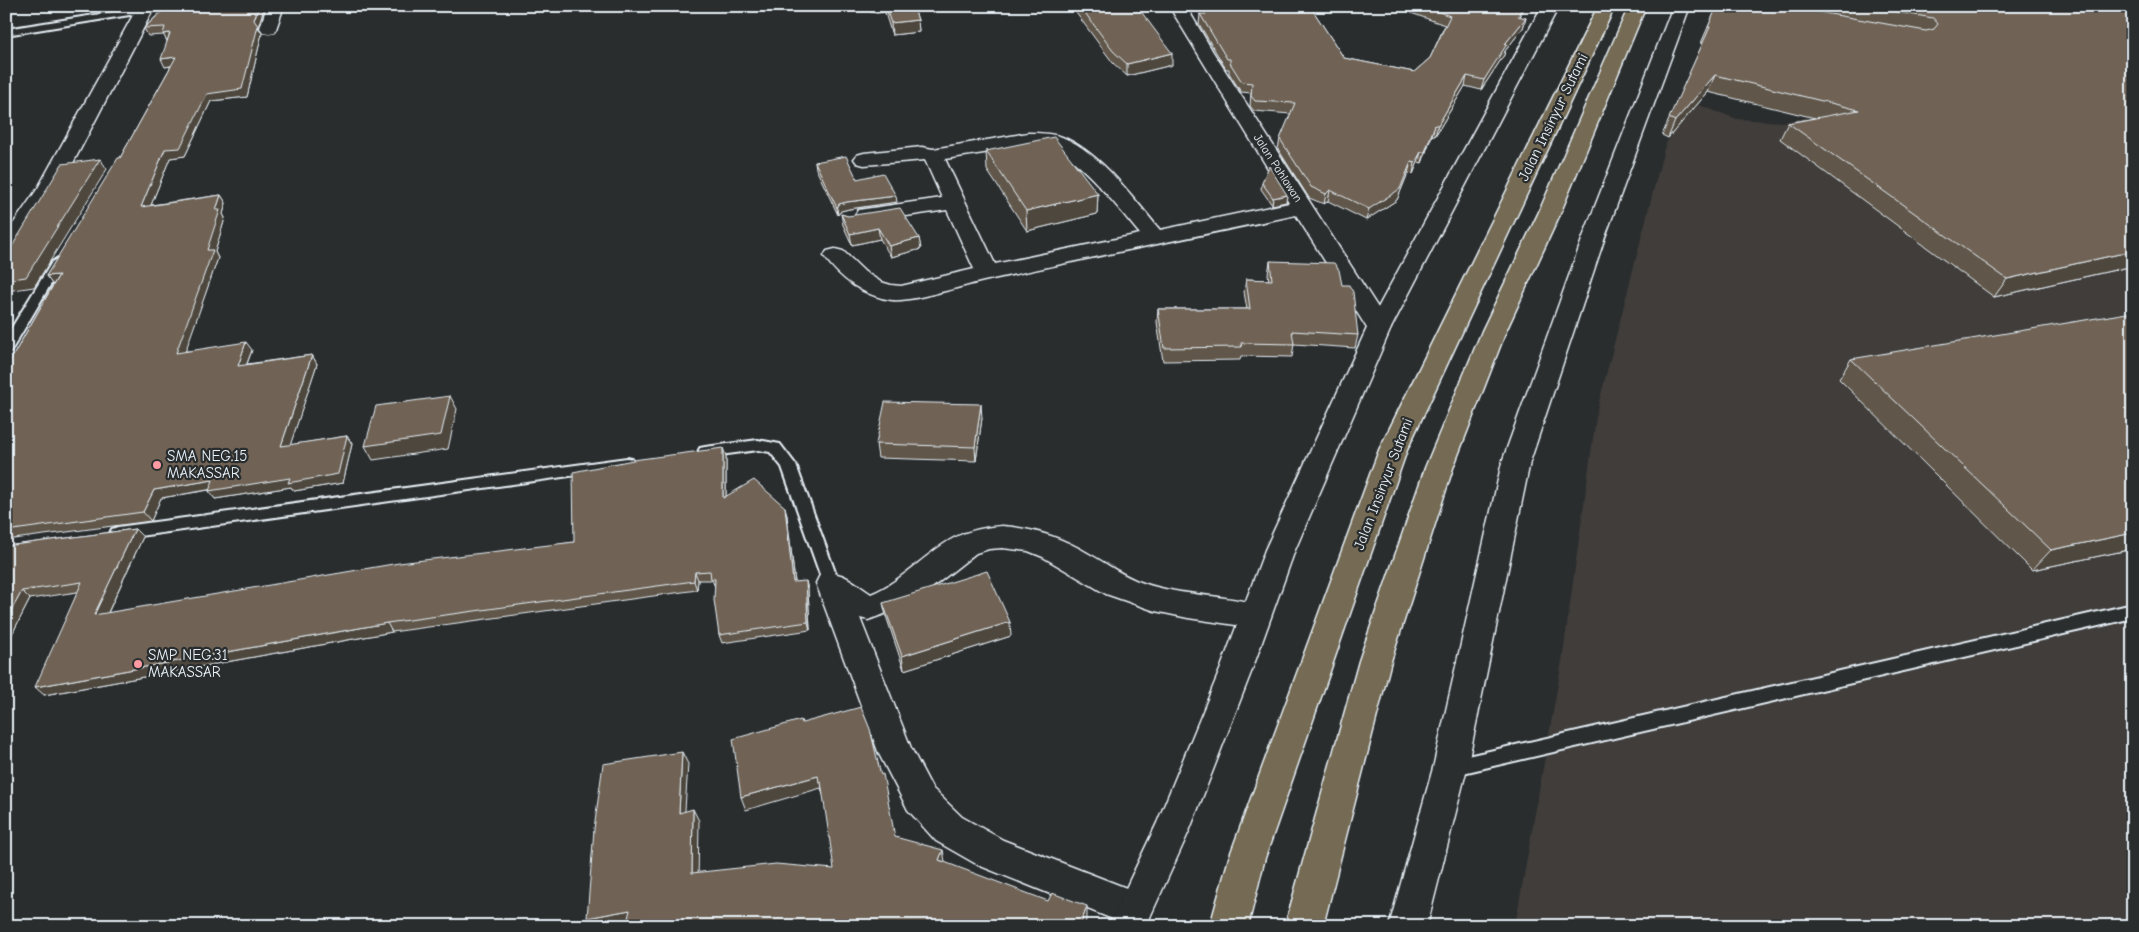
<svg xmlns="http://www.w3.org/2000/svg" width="2139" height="932" viewBox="0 0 2139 932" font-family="'Comic Neue',sans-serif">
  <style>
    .built { fill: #3f3e3a }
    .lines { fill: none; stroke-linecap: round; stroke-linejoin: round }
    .service-casing { stroke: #e8f1f8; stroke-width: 4 }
    .minor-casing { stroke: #e8f1f8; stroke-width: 3 }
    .tertiary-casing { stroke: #e8f1f8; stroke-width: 3 }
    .motorway-casing { stroke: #e8f1f8; stroke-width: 3 }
    .service { fill: #2a2d2e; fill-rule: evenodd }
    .minor { fill: #2a2d2e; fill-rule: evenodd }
    .tertiary { fill: #2a2d2e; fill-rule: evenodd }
    .motorway { fill: #746b52; fill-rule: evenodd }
    .wall { fill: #60564a; stroke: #e8f1f8 }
    .shaded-wall { fill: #4e463c; stroke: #e8f1f8 }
    .building { fill: #706456; stroke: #e8f1f8 }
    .poi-dot { fill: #ff9aa2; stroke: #2a2d2e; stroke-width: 2 }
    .labels { text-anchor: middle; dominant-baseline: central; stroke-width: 4.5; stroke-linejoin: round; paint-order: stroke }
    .far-street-label { font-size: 12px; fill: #e8f1f8; stroke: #2a2d2e }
    .street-label { font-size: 15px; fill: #e8f1f8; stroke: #2a2d2e }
    .poi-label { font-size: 15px; fill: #e8f1f8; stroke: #2a2d2e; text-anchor: start }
  </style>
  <rect width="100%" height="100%" fill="#2a2d2e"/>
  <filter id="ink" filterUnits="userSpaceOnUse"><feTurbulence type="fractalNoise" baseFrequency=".02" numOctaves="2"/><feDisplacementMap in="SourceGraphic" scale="10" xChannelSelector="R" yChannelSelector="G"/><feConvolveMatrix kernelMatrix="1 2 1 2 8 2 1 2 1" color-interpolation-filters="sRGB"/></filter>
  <g filter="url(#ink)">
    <path class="built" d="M2133,53V926H1515L1562,661L1597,410L1664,149L1685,100L1737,119L1782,122L1916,99Z"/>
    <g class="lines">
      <defs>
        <g id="service">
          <path d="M145,7L150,10L148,12L6,35V29Z"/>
          <path d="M58,258L64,262L11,351L6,352V337L52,262Z"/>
          <path d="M758,440L780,444L796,465L839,583L837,588L831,589L825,588L823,583L782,467L770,452L758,450L705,457L700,456L698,452L700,448L705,447Z"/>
          <path d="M627,458L632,459L634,463L632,467L627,468L118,539L112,537L110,533L112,529L118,527Z"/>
          <path d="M2133,604V618L1450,776L1443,774L1441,768L1443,762L1450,760Z"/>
        </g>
        <g id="minor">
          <path d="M138,6H155L60,188L14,256L6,258V234L38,188Z"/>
          <path d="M267,6H284L275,32L269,33L263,32L260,28Z"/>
          <path d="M869,6H894L892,10L877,12L871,11Z"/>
          <path d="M1169,6H1186L1213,52L1391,328L1388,333L1379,336L1370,333L1296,215C1194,237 1091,257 988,280C964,285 913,302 892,300C864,296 840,279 824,256L827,251L835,249L843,251L865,272L881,282L891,285L901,286L974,269L947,210L866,222L858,220L855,215L858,210L942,198L925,160L864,165L857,163L854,159L857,155L864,153L922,147L933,149L1028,133C1039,133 1051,133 1062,137C1100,152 1135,200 1160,230L1289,203ZM1028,146C1036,145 1044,145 1051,147C1081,159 1119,209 1140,234L995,264L945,159Z"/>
          <path d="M1002,526C1033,528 1063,538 1089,554C1107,564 1123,576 1143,583C1183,597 1228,594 1267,607L1271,616L1267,625L1256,628L1188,618L1155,611L1106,594L1043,557L1028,551L1002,548L989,549L976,553L924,594L898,609L868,620L860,618L911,748L932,788L962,817L1003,840L1147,896L1153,909L1147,922L1138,926H1130L978,865L936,841L908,810L879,754L816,583L820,575C841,568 854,583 871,594C903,581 924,554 954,538C969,530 986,527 1002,526Z"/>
        </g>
        <g id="tertiary">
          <path d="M1542,6H1559L1391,328L1295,550L1252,670L1190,829L1146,926H1108L1157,823L1220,670L1265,550L1367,328Z"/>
          <path d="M1673,6H1690L1605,237L1530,462L1467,768L1427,926H1389L1433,768L1502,462L1583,237Z"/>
        </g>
        <g id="motorway">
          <path d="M1598,6H1615L1407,450L1265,858L1248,926H1210L1229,858L1379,450Z"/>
          <path d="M1629,6H1646L1560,214L1506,331L1453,468L1391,661L1323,926H1285L1359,661L1425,468L1482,331L1538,214Z"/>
        </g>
      </defs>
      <use href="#service" class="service-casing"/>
      <use href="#minor" class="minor-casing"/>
      <use href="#tertiary" class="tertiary-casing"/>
      <use href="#motorway" class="motorway-casing"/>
      <use href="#service" class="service"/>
      <use href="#minor" class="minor"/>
      <use href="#tertiary" class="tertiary"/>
      <use href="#motorway" class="motorway"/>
    </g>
    <g class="wall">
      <path d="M154,6H263L264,8L258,27L262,33L247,97L211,101L185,156L170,158L151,205L221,195L226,203L223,214L225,218L215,252L218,258L185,351L252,350L247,364L312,355L317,364L290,445L347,436L352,444L343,483L294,491L291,487L215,499L209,491V490L161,498L151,521L6,540V368L53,285L46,276L120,158L171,66L165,67L167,41L164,35L148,36L144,28L164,9L156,10Z"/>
      <path d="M884,6H913L918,20L919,32L892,35L885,13Z"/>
      <path d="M1071,6H1137L1172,65L1127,76L1113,63Z"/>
      <path d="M1197,6H1310L1344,58L1414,72L1430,58L1445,25L1411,13L1412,6H1523L1524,8L1520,17L1526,18L1523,28L1505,51L1504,55L1481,90L1465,86L1435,136L1432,135L1422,163L1418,162L1413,174L1408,173L1397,200L1366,220L1328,201L1324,204L1309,198L1278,149L1280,139L1291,114L1254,111L1250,106L1251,93L1241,92L1229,73V69H1226L1199,24L1200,14L1197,9Z"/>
      <path d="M1716,6H1789L1807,10L1806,6H2133V266L1994,297L1780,139L1788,123L1815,118L1708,92L1668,138L1662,135L1703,43H1701L1715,11Z"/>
      <path d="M986,151L1098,194L1097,214L1027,231L987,170Z"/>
      <path d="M815,162L857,179L897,202L849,209L841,211L838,215L816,169Z"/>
      <path d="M1262,183L1287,195L1286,202L1272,205L1261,189Z"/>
      <path d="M841,214L919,238L921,249L891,257L880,239L852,245L843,225Z"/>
      <path d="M1270,261L1342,285L1358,335L1355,348L1294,344L1292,357L1241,356L1240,360L1163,361L1157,322L1158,309H1247L1244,292L1246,279L1269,280L1268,274Z"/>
      <path d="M1851,359L2133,549L2032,570L1839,379Z"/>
      <path d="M982,418L976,461L878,458L876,444Z"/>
      <path d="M726,456V496L785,507L787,516L795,582L808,589L810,630L722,643L719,635L715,587L712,580H698L697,590L392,632L44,695L77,592L30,599L6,646V546L135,529L143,537L108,613L574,542Z"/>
      <path d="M883,603L1011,636L904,670L886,616Z"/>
    </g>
    <g class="shaded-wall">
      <path d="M154,6H177L178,8L156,10Z"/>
      <path d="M259,6H263L264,8L258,27L262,33L247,97L211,101L185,156L170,158L147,215L141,207L165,149L207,94L254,20Z"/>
      <path d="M830,6H843L831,8Z"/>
      <path d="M1523,6H1525L1515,26L1518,16Z"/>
      <path d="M1526,18L1523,28L1505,51L1504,55L1481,90L1484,80L1505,44Z"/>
      <path d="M918,20L919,32L892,35L891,23Z"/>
      <path d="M170,33L167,41L163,34Z"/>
      <path d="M1172,53V65L1127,76V64Z"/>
      <path d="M176,57L180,64L165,67L161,59Z"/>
      <path d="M1715,75L1708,92L1668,138L1675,121Z"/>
      <path d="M1467,76L1465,86L1435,136L1438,125Z"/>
      <path d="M1435,125L1432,135L1422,163L1425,152Z"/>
      <path d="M1421,152L1418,162L1413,174L1415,163Z"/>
      <path d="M100,159L107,169L34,287L6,291V280Z"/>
      <path d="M1411,162L1408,173L1397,200L1366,220L1369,209Z"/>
      <path d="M1330,190L1328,201L1324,204L1326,194Z"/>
      <path d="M1098,194L1097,214L1027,231L1026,211Z"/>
      <path d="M221,195L226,203L223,214L225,218L215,252L218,258L182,361L176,353L207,250L216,210Z"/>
      <path d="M1287,195L1286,202L1272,205L1273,198Z"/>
      <path d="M896,196L897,202L849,209L841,211L838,215L837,208L839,204L847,202Z"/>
      <path d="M878,228L880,239L852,245L850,234Z"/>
      <path d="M919,238L921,249L891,257L889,246Z"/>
      <path d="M2133,251V266L1994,297L2007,279Z"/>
      <path d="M59,275L53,285L46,276Z"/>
      <path d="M246,342L252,350L243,374L238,366Z"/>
      <path d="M312,355L317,364L287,455L281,446Z"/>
      <path d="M450,396L457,409L448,449L373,460L365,446Z"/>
      <path d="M981,404L982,418L976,461L975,447Z"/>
      <path d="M347,436L352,444L343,483L294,491L291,487L215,499L209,491Z"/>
      <path d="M723,448L726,456V507L723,498Z"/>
      <path d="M213,480L219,488L161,498L151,521L143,512L154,490Z"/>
      <path d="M785,507L787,516L796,591L793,582Z"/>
      <path d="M135,529L143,537L103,623L94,615Z"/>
      <path d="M2133,533V549L2032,570L2051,550Z"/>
      <path d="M695,572L698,580L697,590L694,581Z"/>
      <path d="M806,581L808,589L810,630L808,622Z"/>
      <path d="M22,591L30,599L6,646V620Z"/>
      <path d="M1010,622L1011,636L904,670L902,656Z"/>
      <path d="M387,623L392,632L44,695L35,687Z"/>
      <path d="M682,752L688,764L684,825L679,813Z"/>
      <path d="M818,776L821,782L823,795L821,788L746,810L741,797Z"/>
      <path d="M693,809L699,821L698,885L692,873Z"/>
      <path d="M943,850L945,862L939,860Z"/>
      <path d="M1087,906V917L1084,926H1080Z"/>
      <path d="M630,910L638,921L612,926H592L587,918Z"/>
    </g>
    <g class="building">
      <path d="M168,6H259L254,20L258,26L242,89L207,94L180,148L165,149L141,207L221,195L216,210H220L207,250H213L176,353L246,342L238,366L312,355L281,446L347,436L338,474L288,483L290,478L209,491L213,480L154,490L143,512L6,531V368L59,275L46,276L118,158H120L176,57L161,59L170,33L163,34L165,27L144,28Z"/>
      <path d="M885,6H913L918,20L891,23Z"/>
      <path d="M1080,6H1137L1172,53L1127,64L1113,51Z"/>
      <path d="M1202,6H1310L1344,58L1414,72L1430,58L1450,16L1422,6H1523L1518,16L1526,18L1505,44H1507L1484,80L1467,76L1438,125H1435L1425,152H1421L1415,163L1411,162L1400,189L1369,209L1330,190L1326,194L1311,187L1280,139L1295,103L1255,101L1251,96L1252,83L1242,82L1230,63V59H1227L1200,14H1206Z"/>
      <path d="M1717,6H1785L1926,31L1934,29L1938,24L1933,18L1861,6H2110L2133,15V251L2007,279L1788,123L1859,110L1715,75L1675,121L1669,118L1710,27H1708Z"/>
      <path d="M1054,137L1098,194L1026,211L986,151Z"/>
      <path d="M846,156L857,179L883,173L896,196L847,202L839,204L837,208L815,162Z"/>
      <path d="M100,159L26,277L6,280V249L11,248L62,164Z"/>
      <path d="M1269,166L1287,195L1273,198L1262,183Z"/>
      <path d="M900,208L919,238L889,246L878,228L850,234L841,214L848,216Z"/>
      <path d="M1270,261L1334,263L1339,270L1342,285H1349L1353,292L1358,335L1292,331L1294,344L1241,343L1242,347L1164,348L1158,309H1250L1246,279L1272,280Z"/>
      <path d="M2133,312V533L2051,550L1851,359Z"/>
      <path d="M450,396L441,435L365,446L376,406Z"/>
      <path d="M885,402L981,404L975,447L876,444Z"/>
      <path d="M723,448V498L754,480L785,507L793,582L806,581L808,622L719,635L714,600L715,579H711L710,571L695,572L694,581L387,623L35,687L82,582L22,591L6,620V546L135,529L94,615L399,563L574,542L573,472L633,460Z"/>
      <path d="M987,571L1010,622L902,656L883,603Z"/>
      <path d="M861,707L870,729L881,775L883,774L895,837L943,850L939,860L1048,901L1052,893L1087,906L1080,926H626L630,910L587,918L594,829L603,764L682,752L679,813L693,809L692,873L776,864L834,869L821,782L819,783L818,776L741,797L733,739L801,720L802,723Z"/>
    </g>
  </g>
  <g class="poi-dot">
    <circle cx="157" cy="465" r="5"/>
    <circle cx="138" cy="664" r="5"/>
  </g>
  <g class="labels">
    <g class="far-street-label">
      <text transform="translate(1278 168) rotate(57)">Jalan Pahlawan</text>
    </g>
    <g class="street-label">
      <text transform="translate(1553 117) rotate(-64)">Jalan Insinyur Sutami</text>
      <text transform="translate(1383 484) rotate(-69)">Jalan Insinyur Sutami</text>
    </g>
    <g class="poi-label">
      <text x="167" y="456">SMA NEG.15<tspan x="167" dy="17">MAKASSAR</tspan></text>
      <text x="148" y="655">SMP NEG.31<tspan x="148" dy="17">MAKASSAR</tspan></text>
    </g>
  </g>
  <rect width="2139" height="932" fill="none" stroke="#2a2d2e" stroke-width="25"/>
  <rect x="12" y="12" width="2114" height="907" fill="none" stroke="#e8f1f8" stroke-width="2" filter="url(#ink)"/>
</svg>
